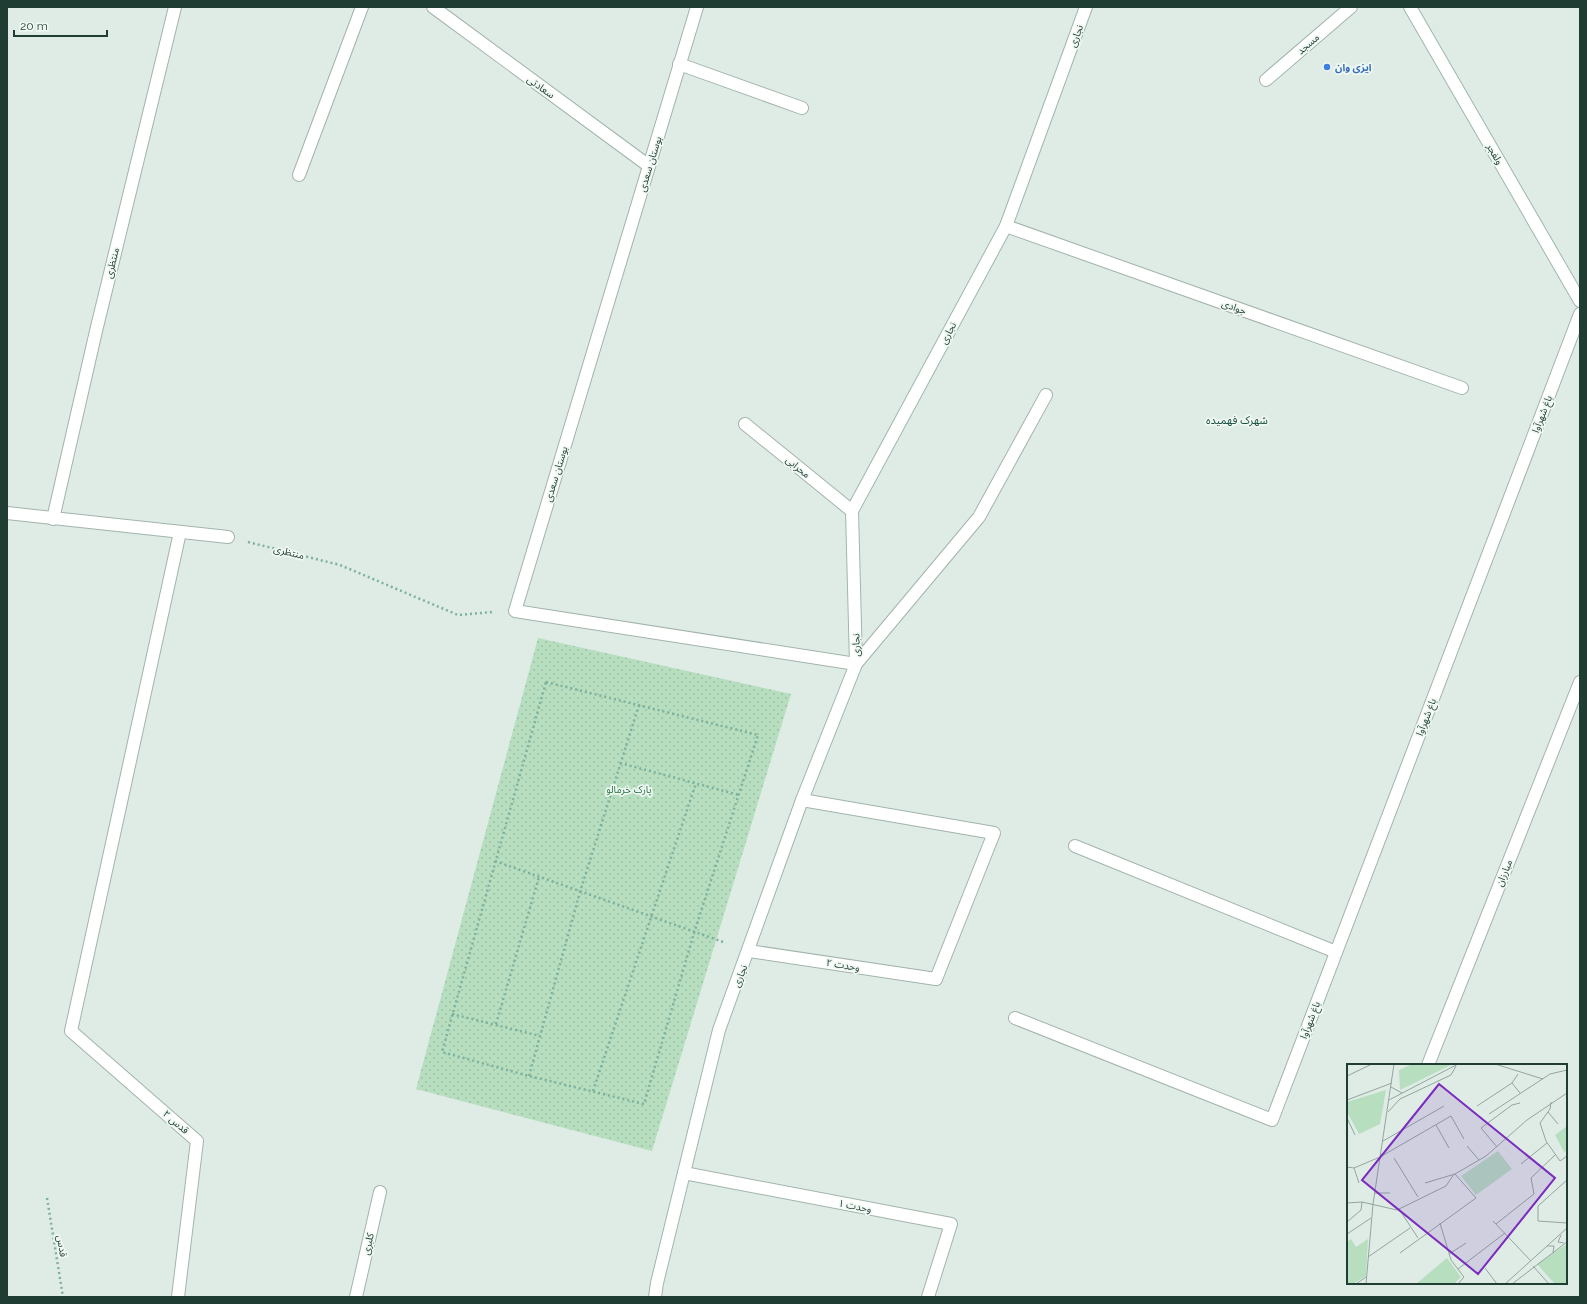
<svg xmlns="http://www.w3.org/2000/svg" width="1587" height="1304" viewBox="0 0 1587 1304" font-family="Raleway,'Noto Sans Arabic',sans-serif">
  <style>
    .grass { fill: url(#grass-dots) }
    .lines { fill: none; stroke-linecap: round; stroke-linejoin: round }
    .lane-casing { stroke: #a2b4ac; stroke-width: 14 }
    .street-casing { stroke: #a2b4ac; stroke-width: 14 }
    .secondary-casing { stroke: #9db8ad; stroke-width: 14 }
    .path { stroke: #7db19e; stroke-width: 2.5; stroke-dasharray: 2 3; stroke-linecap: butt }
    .lane { stroke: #fff; stroke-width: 12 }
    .street { stroke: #fff; stroke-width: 12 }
    .secondary { stroke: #fff; stroke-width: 12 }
    .shop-dot { fill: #3f7fe0; stroke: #f0f8f3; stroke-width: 1.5 }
    .labels { text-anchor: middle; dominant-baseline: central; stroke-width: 3.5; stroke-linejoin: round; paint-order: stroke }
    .street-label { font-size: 10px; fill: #1f3d33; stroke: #f0f8f3 }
    .shop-label { font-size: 10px; font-weight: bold; fill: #366cbe; stroke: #f0f8f3; text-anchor: start }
    .park-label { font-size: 10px; fill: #277641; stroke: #f0f8f3 }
    .neighbourhood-label { font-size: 11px; fill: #1a5040; stroke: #f0f8f3 }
    .inset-road { fill: none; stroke: #92a69e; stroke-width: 1 }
    .view { fill: #7b2cbf; fill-opacity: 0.15; stroke: #7b2cbf; stroke-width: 2 }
    .inset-edge { fill: none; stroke: #1f3d33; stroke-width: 2 }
  </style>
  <defs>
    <pattern id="grass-dots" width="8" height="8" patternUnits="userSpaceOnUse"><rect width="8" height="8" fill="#b6debf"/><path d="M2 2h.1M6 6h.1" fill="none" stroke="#9cbfa5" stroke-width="1.8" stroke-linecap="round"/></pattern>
  </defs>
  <rect width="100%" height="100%" fill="#dfece5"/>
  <path class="grass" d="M538,638L791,694L652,1151L416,1089Z"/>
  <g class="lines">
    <defs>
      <g id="lane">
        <path d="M679,64L802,108"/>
        <path d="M745,424L852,511"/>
        <path d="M802,800L994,833L936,979"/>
      </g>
      <g id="street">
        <path d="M433,7L649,166"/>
        <path d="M697,7L515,611L856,664L979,517L1046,395"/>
        <path d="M1266,80L1351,7"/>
        <path d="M299,175L362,7"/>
        <path d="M1006,226L1462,388"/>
        <path d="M7,513L228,537"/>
        <path d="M53,519L96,331L175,7"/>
        <path d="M1075,846L1336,952"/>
        <path d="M749,951L936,979"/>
        <path d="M1015,1018L1272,1120L1580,314"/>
        <path d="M1428,1065L1580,682"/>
        <path d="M684,1173L951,1224L928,1297"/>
        <path d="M178,1297L197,1141L71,1031L180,532"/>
        <path d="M356,1297L380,1192"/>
      </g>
      <g id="secondary">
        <path d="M1410,7L1580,301"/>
        <path d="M655,1297L657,1283L719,1030L802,800L856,664L852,511L1006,226L1086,7"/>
      </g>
    </defs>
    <use href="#lane" class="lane-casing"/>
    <use href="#street" class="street-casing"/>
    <use href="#secondary" class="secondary-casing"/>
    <g class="path">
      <path d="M248,542L340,565L458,615L492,612"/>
      <path d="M546,682L758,735L694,933L644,1104L529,1076L442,1052Z"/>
      <path d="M620,763L739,795"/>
      <path d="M495,861L726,943"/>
      <path d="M452,1014L540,1036"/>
      <path d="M496,1024L539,877"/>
      <path d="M529,1076L580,892L639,705"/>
      <path d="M593,1091L696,783"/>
      <path d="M47,1198L63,1297"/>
    </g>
    <use href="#lane" class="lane"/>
    <use href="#street" class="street"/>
    <use href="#secondary" class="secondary"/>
  </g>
  <circle class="shop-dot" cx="1327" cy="67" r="4"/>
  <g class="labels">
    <g class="street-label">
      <text transform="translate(1076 36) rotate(-70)">نجاری</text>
      <text transform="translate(1308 44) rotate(-41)">مسجد</text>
      <text transform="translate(541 87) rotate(36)">سعادتی</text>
      <text transform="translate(1495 154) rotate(60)">ولفجر</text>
      <text transform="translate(650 164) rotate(-73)">بوستان سعدی</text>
      <text transform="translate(112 263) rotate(-76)">منتظری</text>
      <text transform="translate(1234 307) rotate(20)">جوادی</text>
      <text transform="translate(948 333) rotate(-62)">نجاری</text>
      <text transform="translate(1542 414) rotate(-69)">باغ شهرآوا</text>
      <text transform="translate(798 467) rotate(39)">محرابی</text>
      <text transform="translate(556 474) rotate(-73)">بوستان سعدی</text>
      <text transform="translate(289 552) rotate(14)">منتظری</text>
      <text transform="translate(856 645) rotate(-91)">نجاری</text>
      <text transform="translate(1426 717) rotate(-69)">باغ شهرآوا</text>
      <text transform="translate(1504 873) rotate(-68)">مبارزان</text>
      <text transform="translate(843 965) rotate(9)">وحدت ۲</text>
      <text transform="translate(740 976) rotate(-69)">نجاری</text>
      <text transform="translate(1310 1020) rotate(-69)">باغ شهرآوا</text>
      <text transform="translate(176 1122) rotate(41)">قدس ۲</text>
      <text transform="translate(855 1206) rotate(11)">وحدت ۱</text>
      <text transform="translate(368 1244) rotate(-77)">کلبری</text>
      <text transform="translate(62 1246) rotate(81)">قدس</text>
    </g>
    <g class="shop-label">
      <text x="1335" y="67">ایزی وان</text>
    </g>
    <g class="park-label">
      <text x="629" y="789">پارک خرمالو</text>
    </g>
    <g class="neighbourhood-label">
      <text x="1237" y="420">شهرک فهمیده</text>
    </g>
  </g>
  <g transform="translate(1347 1064)">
    <rect width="220" height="220" fill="#dfece5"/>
    <path d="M65,0H106L53,26L52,6ZM39,26L33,60L12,70L0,48V38ZM220,62V86L217,88L208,71ZM151,87L165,105L129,131L114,112ZM4,175L9,183L21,175L19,212L6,220H0V178ZM220,180V220H208L190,200Z" fill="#b6debf"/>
    <path d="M100,194L114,213L107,220H69Z" fill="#b6debf"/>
    <path class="inset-road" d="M148,0L196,15M0,12L25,0M165,19L173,29M44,23L55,29M0,36L45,19M42,36L111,0M204,38L203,45L193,59L199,77L213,97L220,92M130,42L165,19L171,10M41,48L53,35L104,11L109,2M201,48L211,60M142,50L203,10L220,6M0,54L8,71M89,61L102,84M36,77L97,42M120,82L132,96M150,83L134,64L165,41L173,39M47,94L71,133M174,100L200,79M0,103L7,104L12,119M7,104L33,93L104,52L117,75M220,116L191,142V157L220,159M78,119L108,110L139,92L180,56L220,29M27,129H43M0,139L15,138L50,146L99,122L107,110M52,145L71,174M146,157L184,197M0,158L14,146L15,138M93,159L104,196L117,213L111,220M149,160L187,130L184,114L208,91M0,170L24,154M214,171L211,178L217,179M200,182H207L206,189M53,189L129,134L108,110M102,190L119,179M21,193L63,164M186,202L202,220M138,204L150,220M111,205L158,169M9,220L19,213M19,220L26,140L47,0M158,220L220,164M165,220L220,178"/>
    <path class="view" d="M92,20L208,114L131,210L15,116Z"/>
    <rect width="220" height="220" class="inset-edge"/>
  </g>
  <rect width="1587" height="1304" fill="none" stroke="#1f3d33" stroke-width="16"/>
  <path d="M14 30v6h93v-6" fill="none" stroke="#1f3d33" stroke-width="2"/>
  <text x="20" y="30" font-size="12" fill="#1f3d33" stroke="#f0f8f3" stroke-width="3" paint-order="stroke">20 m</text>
</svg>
